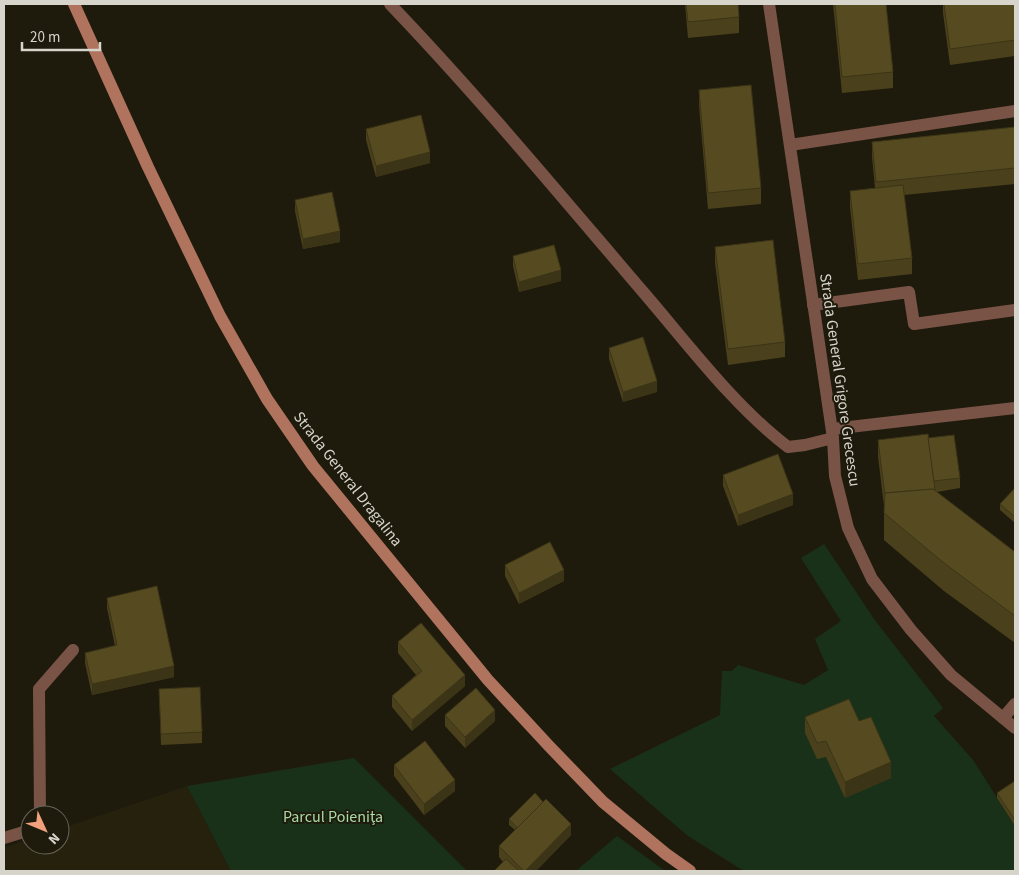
<svg xmlns="http://www.w3.org/2000/svg" width="1019" height="875" viewBox="0 0 1019 875" font-family="'Source Sans 3',sans-serif">
  <style>
    .built { fill: #26210d }
    .green { fill: #1a3119 }
    .lines { fill: none; stroke-linecap: round; stroke-linejoin: round }
    .service { stroke: #795346; stroke-width: 12 }
    .minor { stroke: #795346; stroke-width: 12 }
    .secondary { stroke: #af735e; stroke-width: 12 }
    .wall { fill: #4a401c }
    .shaded-wall { fill: #3c3416 }
    .building { fill: #564b20; stroke: #3c3416 }
    .labels { text-anchor: middle; dominant-baseline: central; stroke-width: 4; stroke-linejoin: round; paint-order: stroke }
    .street-label { font-size: 16px; fill: #d7d4cb; stroke: #1e1b0d }
    .park-label { font-size: 16px; fill: #a8dca5; stroke: #1e1b0d }
  </style>
  <rect width="100%" height="100%" fill="#1e1b0d"/>
  <path class="built" d="M187,786L231,871H4V848L30,839V845H60V829Z"/>
  <g class="green">
    <path d="M824,544L874,619L943,708L934,716L973,760L1015,826V871H744L688,836L610,769L720,715L722,671H732L738,665L804,685L828,670L815,639L841,621L801,558Z"/>
    <path d="M354,758L467,871H231L187,786Z"/>
    <path d="M617,836L665,871H576Z"/>
  </g>
  <g class="lines">
    <g class="service">
      <path d="M790,145L1015,111"/>
      <path d="M813,305L909,292L914,324L1015,310"/>
      <path d="M1003,718L1015,704"/>
      <path d="M40,815L39,689L73,650"/>
      <path d="M4,838L30,830"/>
    </g>
    <g class="minor">
      <path d="M390,4C479,97 561,196 644,293C688,344 734,406 788,447L805,445L833,438"/>
      <path d="M769,4L833,438L835,476L848,528L872,579L911,630L951,675L1015,728"/>
      <path d="M832,429L1015,408"/>
    </g>
    <path class="secondary" d="M74,4L148,167L220,316L267,399L313,466L488,680L549,746L603,802L666,854L690,871"/>
  </g>
  <g class="wall">
    <path d="M685,4H738L739,17V33L688,38Z"/>
    <path d="M833,4H886L893,72V88L842,93Z"/>
    <path d="M943,4H1015V56L950,65L943,13Z"/>
    <path d="M699,90L761,188V204L708,209L699,106Z"/>
    <path d="M1015,127V184L904,195L912,258V274L858,280L850,207V191L875,188L872,157V142Z"/>
    <path d="M366,129L430,163L376,177L366,140Z"/>
    <path d="M295,200L340,242L303,249L295,211Z"/>
    <path d="M715,247L785,342V357L728,365L715,263Z"/>
    <path d="M513,256L561,281L519,292L513,266Z"/>
    <path d="M609,348L657,392L623,402L609,359Z"/>
    <path d="M928,438L960,478V488L937,492L1015,552V643L944,591L884,540V506L878,456V440Z"/>
    <path d="M723,475L793,505L738,526L723,486Z"/>
    <path d="M1015,488V523L1000,510V504Z"/>
    <path d="M505,565L564,581L519,604L505,576Z"/>
    <path d="M107,598L174,677L92,695L85,663V653L115,646L107,608Z"/>
    <path d="M398,642L465,686L412,731L392,707V696L416,675L398,653Z"/>
    <path d="M159,689L202,732V743L161,745Z"/>
    <path d="M445,715L495,721L465,748L445,726Z"/>
    <path d="M805,717L859,721L891,778L845,798L826,757L817,759L805,733Z"/>
    <path d="M394,765L455,791L424,815L394,776Z"/>
    <path d="M1015,781V826L997,798V793Z"/>
    <path d="M509,819L571,835L536,871H495V870L503,862L499,857V846L515,830L509,825Z"/>
  </g>
  <g class="shaded-wall">
    <path d="M430,152V163L376,177V166Z"/>
    <path d="M340,231V242L303,249V239Z"/>
    <path d="M561,270V281L519,292V282Z"/>
    <path d="M657,381V392L623,402V392Z"/>
    <path d="M793,494V505L738,526V515Z"/>
    <path d="M564,570V581L519,604V593Z"/>
    <path d="M174,666V677L92,695V684Z"/>
    <path d="M465,675V686L412,731V720Z"/>
    <path d="M495,710V721L465,748V737Z"/>
    <path d="M891,762V778L845,798V782Z"/>
    <path d="M455,780V791L424,815V804Z"/>
    <path d="M571,824V835L536,871H525Z"/>
  </g>
  <g class="building">
    <path d="M686,4H738L739,17L688,22Z"/>
    <path d="M835,4H886L893,72L842,77Z"/>
    <path d="M944,4H1015V40L950,49Z"/>
    <path d="M751,85L761,188L708,193L699,90Z"/>
    <path d="M421,115L430,152L376,166L366,129Z"/>
    <path d="M1015,127V168L876,182L872,142Z"/>
    <path d="M903,185L912,258L858,264L850,191Z"/>
    <path d="M332,192L340,231L303,239L295,200Z"/>
    <path d="M773,240L785,342L728,349L715,247Z"/>
    <path d="M554,245L561,270L519,282L513,256Z"/>
    <path d="M643,337L657,381L623,392L609,348Z"/>
    <path d="M928,434L935,490L933,489L885,493V495L878,440Z"/>
    <path d="M954,435L960,478L934,481L928,438Z"/>
    <path d="M778,454L793,494L738,515L723,475Z"/>
    <path d="M1015,488V517L1000,504Z"/>
    <path d="M933,489L1015,552V616L944,563L884,513L885,493Z"/>
    <path d="M550,542L564,570L519,593L505,565Z"/>
    <path d="M157,586L174,666L92,684L85,653L117,645L107,598Z"/>
    <path d="M421,623L465,675L412,720L392,696L422,671L398,642Z"/>
    <path d="M200,687L202,732L161,734L159,689Z"/>
    <path d="M476,688L495,710L465,737L445,715Z"/>
    <path d="M849,699L859,721L871,717L891,762L845,782L826,741L817,743L805,717Z"/>
    <path d="M425,741L455,780L424,804L394,765Z"/>
    <path d="M1015,781V820L997,793Z"/>
    <path d="M535,793L543,802L517,828L509,819Z"/>
    <path d="M546,799L571,824L525,871H524L499,846Z"/>
    <path d="M506,859L519,871H496L495,870Z"/>
  </g>
  <g class="labels">
    <g class="street-label">
      <text transform="translate(840 380) rotate(82)">Strada General Grigore Grecescu</text>
      <text transform="translate(348 479) rotate(52)">Strada General Dragalina</text>
    </g>
    <g class="park-label">
      <text x="333" y="817">Parcul Poieniţa</text>
    </g>
  </g>
  <rect width="1019" height="875" fill="none" stroke="#d7d4cb" stroke-width="10"/>
  <g transform="translate(45 830) rotate(134)"><circle r="24" fill="#1e1b0d" stroke="#686559"/>
  <path d="M0-4L9 19L0 12L-9 19Z" fill="#f1a17c"/>
  <text y="-8" font-size="14" font-weight="bold" text-anchor="middle" fill="#d7d4cb">N</text>
  </g>
  <path d="M22 42v8h78v-8" fill="none" stroke="#d7d4cb" stroke-width="2.5"/>
  <text x="30" y="42" font-size="15" fill="#d7d4cb" stroke="#1e1b0d" stroke-width="4" paint-order="stroke">20 m</text>
</svg>
